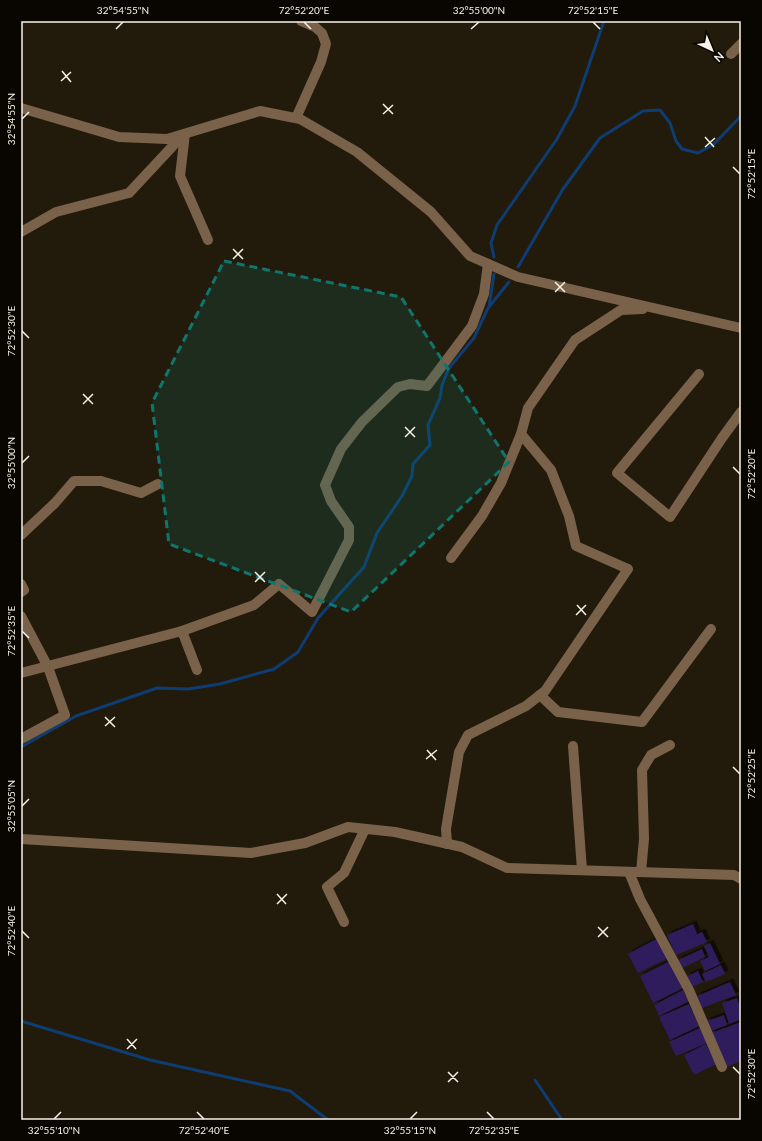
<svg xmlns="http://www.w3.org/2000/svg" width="762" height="1141" viewBox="0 0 762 1141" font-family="Lato,sans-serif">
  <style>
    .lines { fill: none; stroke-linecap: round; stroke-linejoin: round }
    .stream { stroke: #0e3d73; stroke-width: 3 }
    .building { fill: #2d1e5c; filter: url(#shadow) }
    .minor { stroke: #796249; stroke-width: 10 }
    .tertiary { stroke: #796249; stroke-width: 10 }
    .marked { fill: #0f766e; fill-opacity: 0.2; stroke: #0f766e; stroke-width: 3; stroke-dasharray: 8 5; stroke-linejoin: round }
    .ticks { fill: none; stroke: #f8f3e8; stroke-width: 1.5 }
    .neatline { fill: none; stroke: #f8f3e8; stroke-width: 1.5 }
    .ticks-label { font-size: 10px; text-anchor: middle; fill: #f8f3e8 }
  </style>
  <defs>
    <filter id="shadow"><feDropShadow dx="3.5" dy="-3.5" stdDeviation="0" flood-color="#0009"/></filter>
  </defs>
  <rect width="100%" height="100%" fill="#221a0b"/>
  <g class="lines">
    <g class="stream">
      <path d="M494,257L491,243L497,225L557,139L575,106L604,21"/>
      <path d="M518,267L563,189L600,138L643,111L660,110L670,123L676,141L682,149L698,153L714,144L741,116"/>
      <path d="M489,307L494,274"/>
      <path d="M21,747L76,716L157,688L188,689L220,684L274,669L298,652L318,618L364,567L377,533L402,496L412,476L413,464L430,445L428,425L440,398L442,385L449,368L474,338L488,308L509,282"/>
      <path d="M21,1021L150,1060L290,1091L328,1120"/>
      <path d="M535,1080L562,1120"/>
    </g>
  </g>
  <g class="building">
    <path d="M693,924L697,934L680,942L702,932L707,942L676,955L667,935Z"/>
    <path d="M658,938L668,958L638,973L628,954Z"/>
    <path d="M710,943L720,964L705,971L700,961L709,957L704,946Z"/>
    <path d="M702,949L705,957L682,968L678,960Z"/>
    <path d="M670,961L683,988L653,1003L640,976Z"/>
    <path d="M721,965L725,974L706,982L702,974Z"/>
    <path d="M698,971L703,982L692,987L687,976Z"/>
    <path d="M730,982L736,995L702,1008L697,996Z"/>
    <path d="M683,990L689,1001L659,1016L654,1005Z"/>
    <path d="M737,998L741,1010V1019L729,1024L722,1003Z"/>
    <path d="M689,1004L699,1026L670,1040L659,1017Z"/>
    <path d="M724,1015L727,1025L711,1031L707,1021Z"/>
    <path d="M741,1022V1061L725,1068L711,1033Z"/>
    <path d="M700,1028L707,1043L676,1056L669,1042Z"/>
    <path d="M706,1044L716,1064L694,1075L684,1055Z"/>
  </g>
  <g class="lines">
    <g class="minor">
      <path d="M731,54L741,44"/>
      <path d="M21,108L119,137L167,139L260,111L300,119L357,152L431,212L470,256L518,277L741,328"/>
      <path d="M296,118L321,62L326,44L322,33L315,27L301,21"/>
      <path d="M185,134L180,176L208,240"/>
      <path d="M21,232L56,212L129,193L183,135"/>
      <path d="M699,374L617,473L670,517L722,438L741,412"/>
      <path d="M21,535L55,503L74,481H101L141,493L158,484"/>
      <path d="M451,558L482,516L501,483L521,434"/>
      <path d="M21,584L24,590L21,592"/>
      <path d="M21,616L48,667L65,715L21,739"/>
      <path d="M197,670L182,631L254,605L279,584L312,612L349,540V527L331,501L325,485L341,449L362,422L398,387L410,384L427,386L472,326L484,294L488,264"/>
      <path d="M21,673L182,631"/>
      <path d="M540,695L558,712L642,722L711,629"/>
      <path d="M573,746L582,870"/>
      <path d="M447,844L446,829L459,752L468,735L526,706L545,691L628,569L576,546L569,516L551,470L521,434L528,408L575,340L621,310L643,309"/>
      <path d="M629,872L640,899L689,990L722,1067"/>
      <path d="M641,872L644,839L642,770L651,755L670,745"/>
      <path d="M344,922L327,887L344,873L365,829"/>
    </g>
    <path class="tertiary" d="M21,839L251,853L305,843L348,827L395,832L462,847L507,868L734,875L741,879"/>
  </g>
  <path class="marked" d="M224,261L401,297L509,462L351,612L169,544L152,403Z"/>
  <path class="ticks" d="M304,22L311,29M593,22L600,29M116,29L123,22M471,29L479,22M62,71L71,82M61,81L71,72M383,104L393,114M383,114L393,105M22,119L29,112M705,137L714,147M705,147L715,138M733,167L740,174M233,249L243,259M233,259L243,249M555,282L565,292M555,292L565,282M22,331L29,338M83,394L93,404M83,404L93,394M405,427L415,437M405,437L415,427M22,463L29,456M733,467L740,474M255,572L265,582M255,582L265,572M577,605L586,615M576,615L586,605M22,631L29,638M105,717L115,727M105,726L115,717M427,750L436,760M426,759L437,750M733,767L740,774M22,806L29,799M277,894L286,904M277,904L287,894M598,927L608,937M22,931L29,938M598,937L608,927M127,1039L136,1049M127,1049L137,1039M733,1067L740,1074M448,1072L458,1082M448,1082L458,1072M197,1112L204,1119M487,1112L494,1119M54,1119L61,1112M410,1119L417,1112"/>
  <rect width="762" height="1141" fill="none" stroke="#090602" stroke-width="44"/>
  <g transform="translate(712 50) rotate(136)" stroke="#090602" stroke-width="3" paint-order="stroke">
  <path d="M0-3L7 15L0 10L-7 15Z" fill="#f8f3e8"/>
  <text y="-6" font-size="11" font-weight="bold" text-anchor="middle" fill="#f8f3e8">N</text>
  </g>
  <rect x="22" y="22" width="718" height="1097" class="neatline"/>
  <g class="ticks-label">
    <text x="123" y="14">32°54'55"N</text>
    <text x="304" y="14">72°52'20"E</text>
    <text x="479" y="14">32°55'00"N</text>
    <text x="593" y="14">72°52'15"E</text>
    <text transform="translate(11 119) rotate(-90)" y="4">32°54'55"N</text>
    <text transform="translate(751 174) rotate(-90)" y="4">72°52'15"E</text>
    <text transform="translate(11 331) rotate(-90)" y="4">72°52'30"E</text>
    <text transform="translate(11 463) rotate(-90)" y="4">32°55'00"N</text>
    <text transform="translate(751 474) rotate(-90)" y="4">72°52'20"E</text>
    <text transform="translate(11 631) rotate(-90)" y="4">72°52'35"E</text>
    <text transform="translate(751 774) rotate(-90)" y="4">72°52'25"E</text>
    <text transform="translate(11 806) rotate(-90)" y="4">32°55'05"N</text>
    <text transform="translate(11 931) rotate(-90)" y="4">72°52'40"E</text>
    <text transform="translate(751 1074) rotate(-90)" y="4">72°52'30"E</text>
    <text x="54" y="1134">32°55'10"N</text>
    <text x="204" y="1134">72°52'40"E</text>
    <text x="410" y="1134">32°55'15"N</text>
    <text x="494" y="1134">72°52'35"E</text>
  </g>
</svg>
